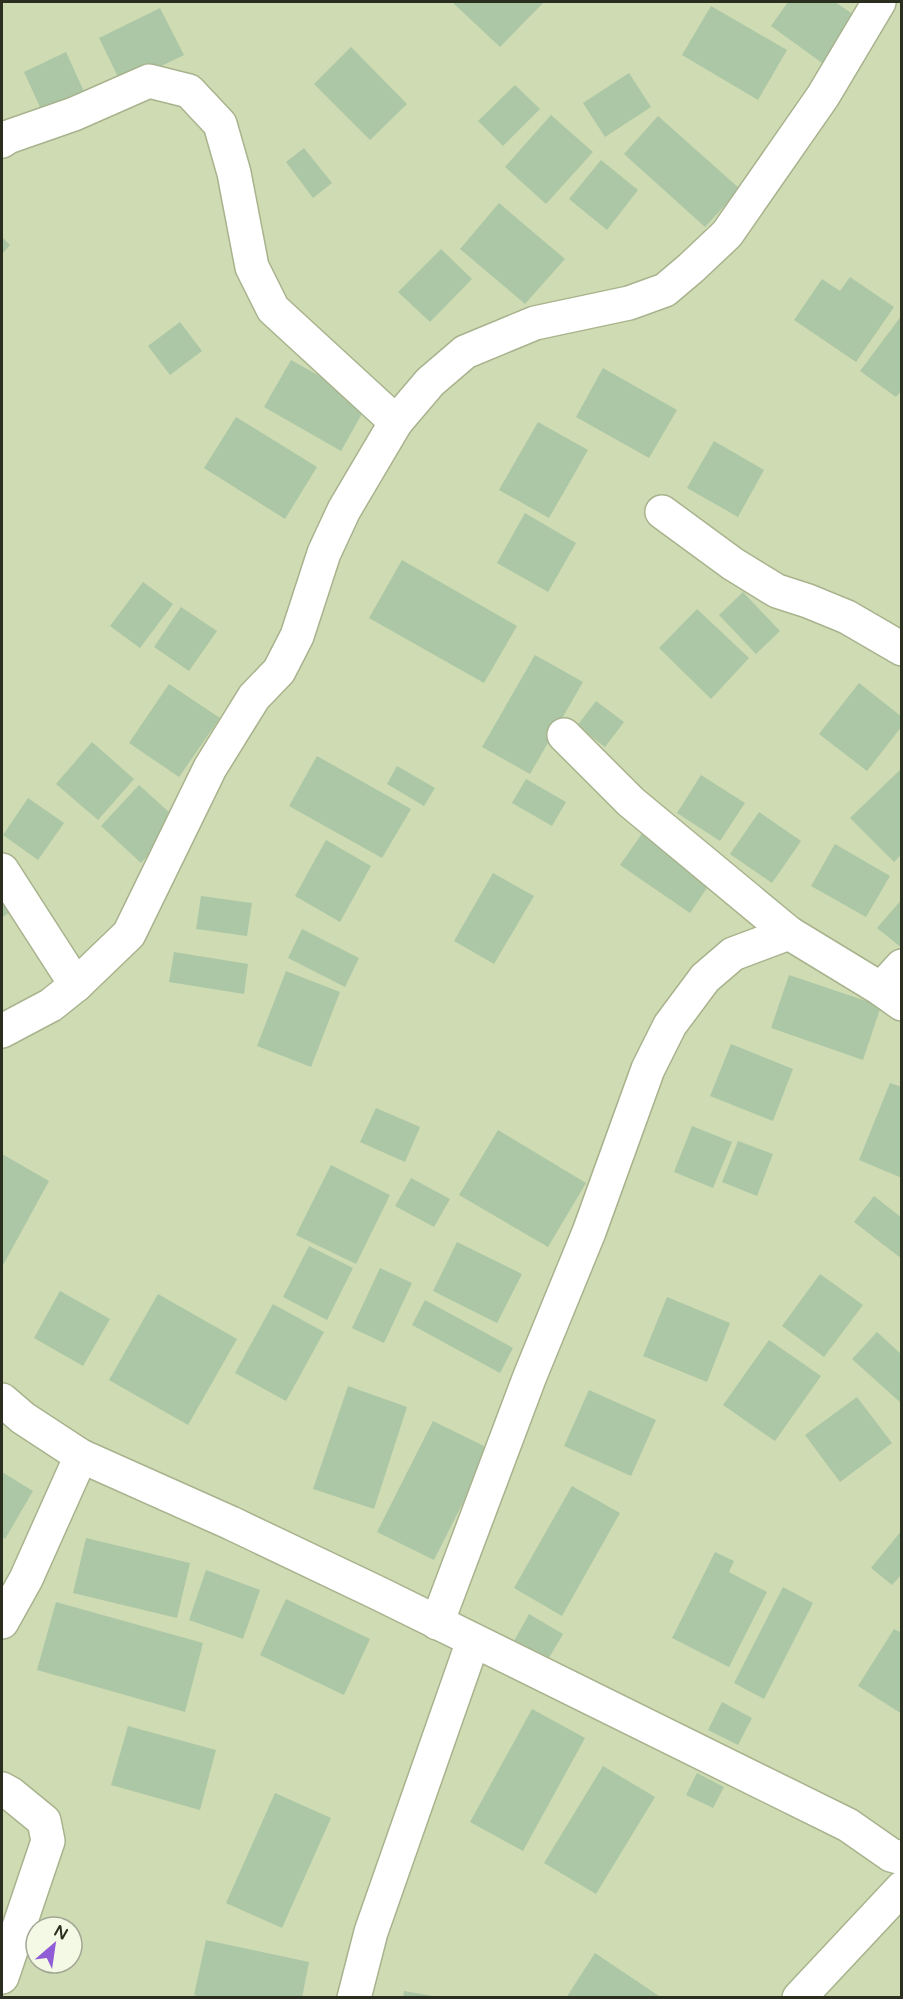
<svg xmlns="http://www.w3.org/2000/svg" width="903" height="1999" viewBox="0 0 903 1999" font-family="'Varela Round',sans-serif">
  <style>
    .building { fill: #acc7a6 }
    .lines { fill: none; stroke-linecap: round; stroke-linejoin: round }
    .minor-casing { stroke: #a8b38d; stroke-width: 36 }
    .minor { stroke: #fff; stroke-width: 33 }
  </style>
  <rect width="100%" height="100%" fill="#cfdbb3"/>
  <g class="building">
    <path d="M452,2H544L500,47Z"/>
    <path d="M788,2H835L863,21L829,68L771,26Z"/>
    <path d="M711,6L787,50L758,100L682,55Z"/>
    <path d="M160,8L184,55L122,85L99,38Z"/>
    <path d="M351,47L407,104L370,140L314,84Z"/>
    <path d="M66,52L86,96L44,116L24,72Z"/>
    <path d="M629,73L651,107L605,137L583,103Z"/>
    <path d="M515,85L540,109L503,146L478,121Z"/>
    <path d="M551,115L593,152L546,204L505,167Z"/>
    <path d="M658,116L740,189L705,227L624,154Z"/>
    <path d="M304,148L332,183L313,198L286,162Z"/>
    <path d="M601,160L638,190L607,230L569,199Z"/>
    <path d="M499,203L565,259L525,304L460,249Z"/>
    <path d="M2,237L10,245L2,254Z"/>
    <path d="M441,249L472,279L430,322L398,292Z"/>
    <path d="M850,277L894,307L856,362L794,320L822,279L840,291Z"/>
    <path d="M902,315V390L896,397L860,371Z"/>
    <path d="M180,322L202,351L170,375L148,346Z"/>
    <path d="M291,360L368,403L341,451L264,407Z"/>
    <path d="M603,368L677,410L649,458L576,417Z"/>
    <path d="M236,417L317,467L285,519L204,468Z"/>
    <path d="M538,422L588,450L549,518L499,490Z"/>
    <path d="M714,441L764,470L738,517L687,488Z"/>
    <path d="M525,513L576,543L548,592L497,563Z"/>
    <path d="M402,560L517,626L484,683L369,618Z"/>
    <path d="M143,582L173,604L140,648L110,626Z"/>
    <path d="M743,592L780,631L756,654L719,615Z"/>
    <path d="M181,607L217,631L189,671L154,647Z"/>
    <path d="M697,609L749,658L711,699L659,648Z"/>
    <path d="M535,655L583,682L530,774L482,747Z"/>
    <path d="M859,683L902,717V726L867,771L819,734Z"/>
    <path d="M169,684L220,718L179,777L129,743Z"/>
    <path d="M596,701L624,722L605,747L577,726Z"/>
    <path d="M92,742L134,779L98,820L56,784Z"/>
    <path d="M317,756L411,809L382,858L289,806Z"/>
    <path d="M397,766L435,788L424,806L387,784Z"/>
    <path d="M902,768V854L894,862L850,818Z"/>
    <path d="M701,775L745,803L720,841L677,813Z"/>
    <path d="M526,779L566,802L552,826L512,803Z"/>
    <path d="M139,785L179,821L141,863L101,826Z"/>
    <path d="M28,798L64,823L38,860L3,835Z"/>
    <path d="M759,812L801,841L772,883L730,854Z"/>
    <path d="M646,828L715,876L690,913L620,865Z"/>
    <path d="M326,840L371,866L340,922L295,896Z"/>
    <path d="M835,844L890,876L866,917L811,886Z"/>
    <path d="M493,873L534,896L494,964L454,941Z"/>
    <path d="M201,896L252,903L247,936L196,929Z"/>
    <path d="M2,899L9,913L2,917Z"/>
    <path d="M902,899V948L877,928Z"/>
    <path d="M302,929L359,958L345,987L288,958Z"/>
    <path d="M174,952L248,964L244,994L169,982Z"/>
    <path d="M286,971L340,992L311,1067L257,1046Z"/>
    <path d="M789,975L881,1006L863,1060L771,1028Z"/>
    <path d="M731,1044L793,1069L773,1121L710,1096Z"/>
    <path d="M890,1083L902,1087V1178L859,1160Z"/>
    <path d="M376,1108L420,1127L405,1162L360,1142Z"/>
    <path d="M692,1126L732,1142L713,1188L674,1172Z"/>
    <path d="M498,1130L586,1183L548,1247L459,1195Z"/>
    <path d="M738,1141L773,1154L757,1196L722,1182Z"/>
    <path d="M2,1154L49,1181L2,1267Z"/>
    <path d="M331,1165L390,1195L356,1264L296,1235Z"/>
    <path d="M411,1178L450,1199L434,1227L395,1206Z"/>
    <path d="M874,1196L902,1218V1259L854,1222Z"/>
    <path d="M457,1242L522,1274L497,1323L433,1291Z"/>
    <path d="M309,1246L353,1268L327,1320L283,1297Z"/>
    <path d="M380,1268L412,1283L384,1343L352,1328Z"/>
    <path d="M820,1274L863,1305L824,1357L782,1326Z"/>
    <path d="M60,1291L110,1319L83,1366L34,1338Z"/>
    <path d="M158,1294L237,1339L188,1425L109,1380Z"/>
    <path d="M667,1297L730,1323L707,1382L643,1356Z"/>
    <path d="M425,1300L513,1348L500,1373L412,1325Z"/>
    <path d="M273,1304L324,1332L286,1401L235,1373Z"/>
    <path d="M877,1332L902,1355V1404L852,1359Z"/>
    <path d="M769,1340L821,1376L775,1441L723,1405Z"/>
    <path d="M348,1386L407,1407L374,1509L313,1489Z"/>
    <path d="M589,1390L656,1420L631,1476L564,1446Z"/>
    <path d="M857,1397L892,1443L840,1482L805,1435Z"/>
    <path d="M433,1421L490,1449L434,1560L377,1532Z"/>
    <path d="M2,1472L33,1491L5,1539L2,1536Z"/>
    <path d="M572,1486L620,1513L562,1616L514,1588Z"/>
    <path d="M902,1530V1574L892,1585L871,1568Z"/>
    <path d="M86,1538L190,1563L177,1618L73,1593Z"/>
    <path d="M715,1552L734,1561L729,1572L767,1592L729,1667L672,1638Z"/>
    <path d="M206,1570L260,1590L243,1639L189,1620Z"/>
    <path d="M783,1587L813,1603L764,1699L734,1683Z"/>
    <path d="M286,1599L370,1639L344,1695L260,1655Z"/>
    <path d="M56,1602L203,1643L185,1712L37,1670Z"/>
    <path d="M529,1614L563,1634L547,1661L514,1641Z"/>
    <path d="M894,1629L902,1633V1714L858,1686Z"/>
    <path d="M722,1702L752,1718L738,1745L708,1730Z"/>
    <path d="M532,1709L585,1738L523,1851L470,1822Z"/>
    <path d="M128,1726L216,1750L200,1810L111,1785Z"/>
    <path d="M603,1766L655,1797L596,1894L544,1863Z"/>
    <path d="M697,1773L724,1787L713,1808L686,1795Z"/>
    <path d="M275,1793L331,1818L282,1928L226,1903Z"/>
    <path d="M206,1940L309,1962L302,1998H204L194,1995Z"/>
    <path d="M595,1953L662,1998H566Z"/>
    <path d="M404,1991L433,1996V1998H403Z"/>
  </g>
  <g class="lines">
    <defs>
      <g id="minor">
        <path d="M2,141L8,137L74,114L149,81L189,91L220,124L234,173L252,267L273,309L396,422"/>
        <path d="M662,512L733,564L777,591L808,601L847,617L902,649"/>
        <path d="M564,735L631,802L789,933L881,989L902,1004"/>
        <path d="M2,870L76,985"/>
        <path d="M881,989L902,966"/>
        <path d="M2,1031L51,1005L76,985L129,934L210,768L254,697L279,671L297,636L324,553L344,510L396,422L430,382L465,352L535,323L629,303L665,290L691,268L727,234L823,96L879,2"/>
        <path d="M2,1400L23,1418L81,1456L231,1523L380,1594L848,1825L891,1855L902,1858"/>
        <path d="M2,1622L26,1579L81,1456"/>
        <path d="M437,1623L530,1376L589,1232L648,1069L670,1025L705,978L733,954L789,933"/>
        <path d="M2,1789L11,1794L44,1821L48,1841L2,1977"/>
        <path d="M354,1998L371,1932L473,1641"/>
        <path d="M799,1998L902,1888"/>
      </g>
    </defs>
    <use href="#minor" class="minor-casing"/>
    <use href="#minor" class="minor"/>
  </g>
  <rect width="903" height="1999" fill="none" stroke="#2a2e1f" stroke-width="6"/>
  <g transform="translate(54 1945) rotate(29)"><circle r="28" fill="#f3f9e5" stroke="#a3a896" stroke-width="1.5"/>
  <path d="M0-4.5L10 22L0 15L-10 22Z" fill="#915dd6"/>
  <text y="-9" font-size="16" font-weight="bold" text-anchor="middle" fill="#2a2e1f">N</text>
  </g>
</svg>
